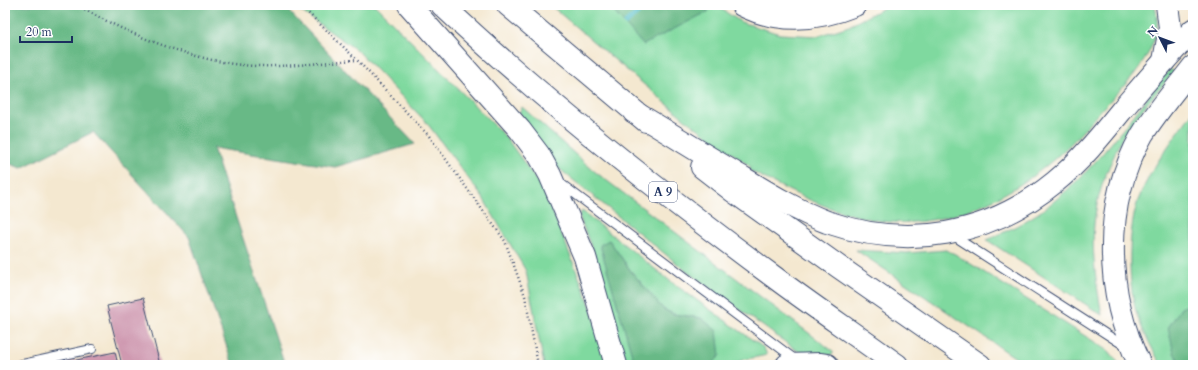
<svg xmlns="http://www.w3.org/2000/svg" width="1198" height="370" viewBox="0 0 1198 370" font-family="Cardo,serif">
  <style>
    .green { fill: #7fd99f; stroke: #4d847e }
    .forest { fill: #67b986; stroke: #417472 }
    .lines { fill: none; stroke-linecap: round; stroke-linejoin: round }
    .stream { stroke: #4ebcc6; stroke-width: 5 }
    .building { fill: #cf99b0 }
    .lane-casing { stroke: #3c4b6f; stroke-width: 10 }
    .secondary-casing { stroke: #3c4b6f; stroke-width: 24 }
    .highway-casing { stroke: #3c4b6f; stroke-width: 24 }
    .path { stroke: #3c4b6f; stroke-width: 2.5; stroke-dasharray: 1 3; stroke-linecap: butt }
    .lane { stroke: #fff; stroke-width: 8 }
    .secondary { stroke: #fff; stroke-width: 22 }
    .highway { stroke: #fff; stroke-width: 22 }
    .labels { text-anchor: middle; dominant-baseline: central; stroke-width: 4; stroke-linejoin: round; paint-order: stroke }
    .shield { fill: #fff; stroke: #5f6d8e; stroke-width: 1 }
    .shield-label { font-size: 12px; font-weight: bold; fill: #1b2f5e }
  </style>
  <rect width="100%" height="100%" fill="#fff"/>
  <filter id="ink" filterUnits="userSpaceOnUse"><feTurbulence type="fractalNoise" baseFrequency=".025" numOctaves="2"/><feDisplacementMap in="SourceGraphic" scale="8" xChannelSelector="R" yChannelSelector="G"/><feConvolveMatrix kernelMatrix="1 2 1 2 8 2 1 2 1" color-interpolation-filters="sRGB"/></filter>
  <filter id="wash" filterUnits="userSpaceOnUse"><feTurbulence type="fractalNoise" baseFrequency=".012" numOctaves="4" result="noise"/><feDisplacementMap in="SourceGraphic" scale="16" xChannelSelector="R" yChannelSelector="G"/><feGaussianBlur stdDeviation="0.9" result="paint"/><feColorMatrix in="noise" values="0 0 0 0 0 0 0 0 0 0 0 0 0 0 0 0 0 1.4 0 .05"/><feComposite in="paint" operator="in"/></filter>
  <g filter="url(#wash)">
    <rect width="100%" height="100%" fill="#f4e8d0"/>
    <g class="green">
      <path d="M292,5H375L505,136L545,192L592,310L607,365H544L526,271L483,198L427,123L358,51Z"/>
      <path d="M550,5H715L741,22L780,34L818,36L849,26L889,5H1155C1156,12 1158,20 1157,26C1153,60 1124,86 1101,110C1088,125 1075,141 1060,154C1012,198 941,232 875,220C830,212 790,192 749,170L751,167L686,120Z"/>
      <path d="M1170,69L1174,72C1158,91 1140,111 1126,132C1121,139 1117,148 1114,156C1086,214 1091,254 1102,315L987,240C1007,231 1026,222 1044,209C1094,172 1131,118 1170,69Z"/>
      <path d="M522,107L594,171L834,352L831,355L815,352H799L690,274L552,163L519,113Z"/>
      <path d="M1193,112V365H1161C1153,350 1144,334 1138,318C1127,286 1127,229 1139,198C1151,167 1174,138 1193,112Z"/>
      <path d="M582,211L674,284L764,348L767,355L742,360L733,365H711L720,356L701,318L673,314L663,309L630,270L609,240L635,365H627L594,254L579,216Z"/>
      <path d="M856,250L907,253L946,250L955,254L1109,351L1120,365H1026Z"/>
    </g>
    <g class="forest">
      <path d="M5,5H283L415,144L335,167L213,148L285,365H233L189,237L93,132L21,168L5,162Z"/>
      <path d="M608,5H702L709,11L643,45Z"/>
      <path d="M609,240L630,270L663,309L673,314L701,318L717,331L720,356L711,365H635L600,245Z"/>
      <path d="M1193,303V365H1182L1174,353L1168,328L1181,308Z"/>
    </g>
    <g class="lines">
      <path class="stream" d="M626,23L647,5"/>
    </g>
    <g id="blocks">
      <g class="building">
        <path d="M143,298L160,365H122L107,306Z"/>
        <path d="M115,352L118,365H57V364Z"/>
      </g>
    </g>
  </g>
  <g filter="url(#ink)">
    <use href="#blocks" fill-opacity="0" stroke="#3c4b6f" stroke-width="1"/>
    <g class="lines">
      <defs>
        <g id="lane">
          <path d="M559,182L796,360"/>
          <path d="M952,235L1128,348"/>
          <path d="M18,365L92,349"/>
        </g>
        <path id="secondary" d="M742,5C779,24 818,20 855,5"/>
        <g id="highway">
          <path d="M409,5L520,130L539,155L550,175L585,257L616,365"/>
          <path d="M442,5C546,103 659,192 774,277C814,307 856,335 897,365"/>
          <path d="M508,5L646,121"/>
          <path d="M1164,61L1170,28L1167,5"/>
          <path d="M634,112C668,132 701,153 735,173C765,191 795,210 827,222C908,250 989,236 1055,182C1082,160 1104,132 1126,105C1148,79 1170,54 1193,30"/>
          <path d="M702,167L733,191L839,267L980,365"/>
          <path d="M787,365L821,364L827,365"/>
          <path d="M1140,365C1105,294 1102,205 1142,135C1157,111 1176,89 1193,67"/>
        </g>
      </defs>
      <use href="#lane" class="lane-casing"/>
      <use href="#secondary" class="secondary-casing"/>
      <use href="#highway" class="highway-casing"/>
      <g class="path">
        <path d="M78,5C116,29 178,54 222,62C265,71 313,63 356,60"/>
        <path d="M300,5L357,60L429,136L505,241L525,296L538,365"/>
      </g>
      <use href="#lane" class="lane"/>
      <use href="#secondary" class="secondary"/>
      <use href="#highway" class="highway"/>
    </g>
  </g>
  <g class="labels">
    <rect class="shield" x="649" y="182" width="28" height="20" rx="3"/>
    <g class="shield-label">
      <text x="663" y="192">A 9</text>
    </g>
  </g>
  <rect width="1198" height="370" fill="none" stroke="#fff" stroke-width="20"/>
  <g transform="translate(1160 38) rotate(312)" stroke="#ffffff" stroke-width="3" paint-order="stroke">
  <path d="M0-3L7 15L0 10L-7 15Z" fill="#1b2f5e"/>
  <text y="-6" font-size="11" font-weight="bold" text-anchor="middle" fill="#1b2f5e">N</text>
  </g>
  <path d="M20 36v6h52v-6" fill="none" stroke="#1b2f5e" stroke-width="2"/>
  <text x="26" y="36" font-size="12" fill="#1b2f5e" stroke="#ffffff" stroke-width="3" paint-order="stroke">20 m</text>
</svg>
